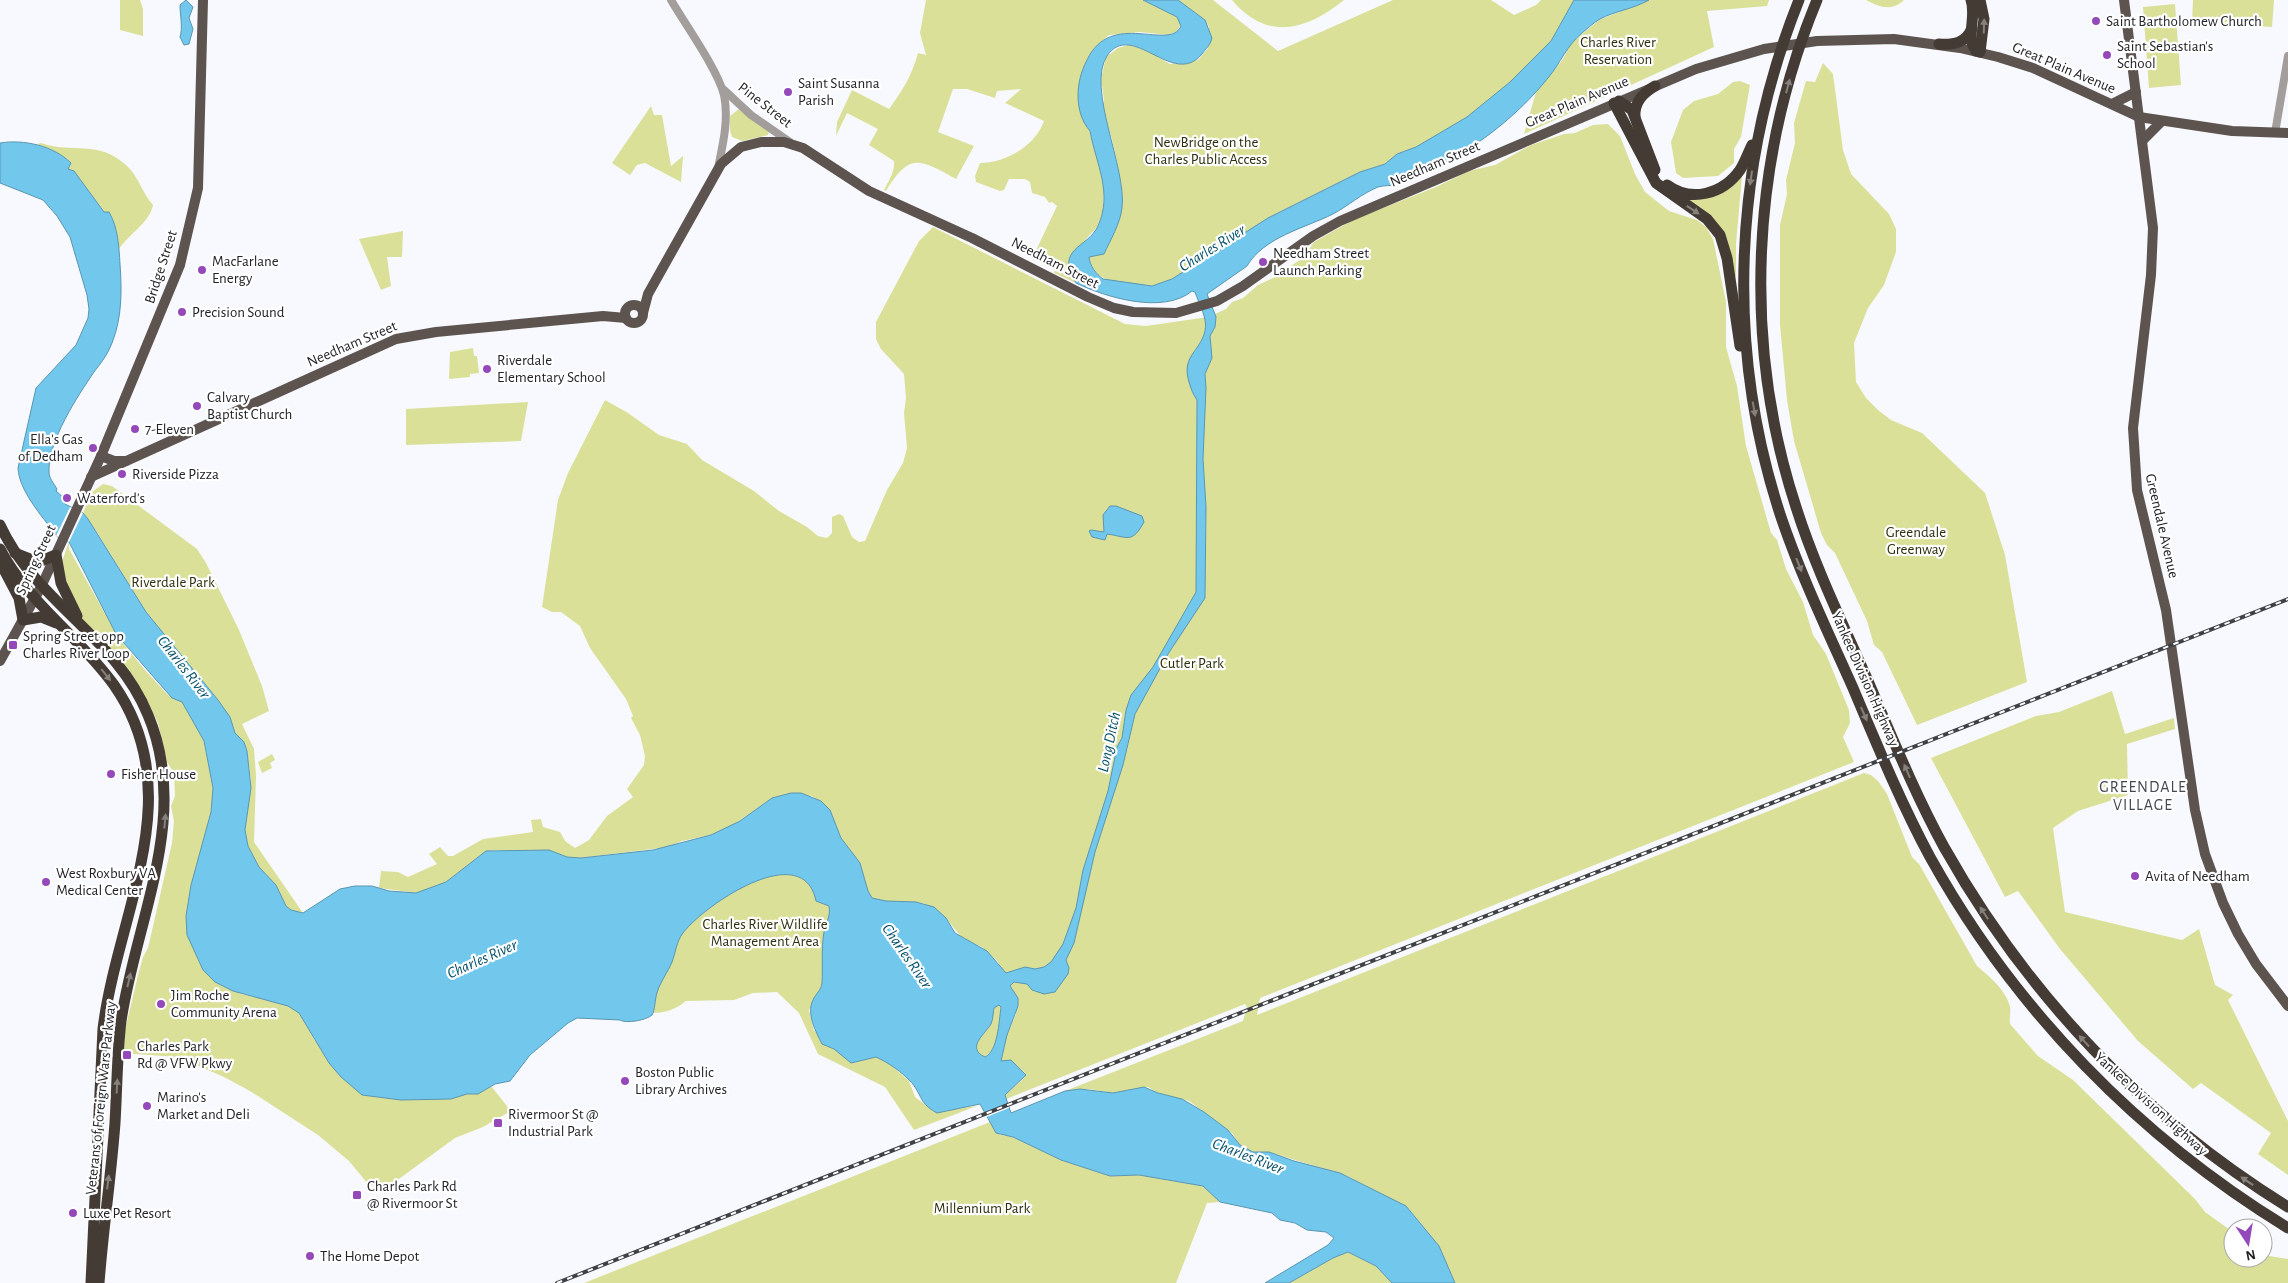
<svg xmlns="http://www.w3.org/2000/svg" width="2288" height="1283" viewBox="0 0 2288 1283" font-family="'Alegreya Sans',sans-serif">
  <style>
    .green { fill: #dbe099 }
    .water { fill: #72c7ec; stroke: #5a96b1; fill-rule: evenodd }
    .pier { fill: #f7f9fe }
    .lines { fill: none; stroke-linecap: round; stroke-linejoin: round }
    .minor { stroke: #a39e9b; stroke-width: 8 }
    .major { stroke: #5d544f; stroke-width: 10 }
    .highway { stroke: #443b35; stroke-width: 11 }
    .rail-casing { stroke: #3f4145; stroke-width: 4 }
    .rail { stroke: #fff; stroke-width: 2; stroke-dasharray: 5.5; stroke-linecap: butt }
    .oneway { fill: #85807c }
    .poi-dot { fill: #9548b9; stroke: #fff; stroke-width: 2 }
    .labels { text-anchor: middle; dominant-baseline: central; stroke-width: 4.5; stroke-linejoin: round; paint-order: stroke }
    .poi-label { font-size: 15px; fill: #222428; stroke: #fff; text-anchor: start }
    .park-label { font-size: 15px; fill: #2d2f0d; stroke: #fff }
    .street-label { font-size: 15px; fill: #222428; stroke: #fff }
    .water-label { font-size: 16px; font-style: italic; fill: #07516a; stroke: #fff }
    .neighbourhood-label { font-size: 16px; letter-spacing: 1px; fill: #434952; stroke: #fff }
  </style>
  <rect width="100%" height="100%" fill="#f7f9fe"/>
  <g class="green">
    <path d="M120,0H140L143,9V36L120,30Z"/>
    <path d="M926,0H1143L1175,15L1181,22L1178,31L1168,35L1140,32L1109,35L1094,48L1082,71L1078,92L1104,181L1103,210L1099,225L1085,240L1074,280L1076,283L1054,273L1055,270L1032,259L1057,206L1052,202L1049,203L1045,197L1032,193L1030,182L1025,179H1009L1004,190L1000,191L976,182L975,176L980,163C1006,163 1035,146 1044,121L1005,103L1021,89L997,91L995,98L967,89H953L938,132L974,146L956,179C919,159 910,152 886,191L884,190C889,180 895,172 894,161L869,145L878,129L847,113L836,136L837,122L852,90L889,109C903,90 912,75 918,53L926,55L920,33Z"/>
    <path d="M1178,0H1213L1278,51L1393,0H1491L1514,15L1536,5L1541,0H1574L1551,41L1510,82L1467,117L1416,147L1397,154L1385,164L1360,172L1268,218L1172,279L1152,286L1110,281L1098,275L1090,263L1089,257L1104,254L1119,221L1122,207L1121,183L1112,139L1102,108L1104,100L1101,79L1106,57L1118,48L1128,45L1139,46L1170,64L1198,60L1208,48L1209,27L1205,20Z"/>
    <path d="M1232,0H1344C1307,30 1267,42 1232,0Z"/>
    <path d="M1649,0H1769L1767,6L1707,11L1714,47L1524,134L1536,92L1563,59L1571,43L1599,20Z"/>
    <path d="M1866,0H1904C1892,12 1879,7 1866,0Z"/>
    <path d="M2193,0H2274L2272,27L2192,22Z"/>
    <path d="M2175,4L2181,85L2149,88L2143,7Z"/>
    <path d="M1823,63L1833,74L1843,150L1851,174L1889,214L1896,229V252L1884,285L1868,308L1854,343L1856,382L1866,398L1878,410L1891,420L1922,433L1985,493L2005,555L2027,682L1917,725L1882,652L1874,645L1867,621L1835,553L1827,545L1821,533L1794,441L1787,400L1780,325V225L1787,194L1786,180L1795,143L1794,123L1806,81L1815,82Z"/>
    <path d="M1740,81L1750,85L1741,137L1734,149V163L1718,176L1683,178L1676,173L1671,142L1683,110L1694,101L1718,94L1733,82Z"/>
    <path d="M651,106L654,115H662L671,166L683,156L681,182L645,163L637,165L630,175L612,163Z"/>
    <path d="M739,109L769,131L768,135L742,141L732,137L730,130V116Z"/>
    <path d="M1608,124L1620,136L1635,174L1645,192L1669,211L1697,220L1706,227L1713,239L1726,302V347L1737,386L1746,446L1771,533L1777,540L1786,569L1803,602L1813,635L1826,654L1849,710L1850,723L1843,737L1854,762L1260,998L1257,1015L1864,773L1871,775L1878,781L1887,794L1912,857L1919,864L1977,966C1990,977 2006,990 2010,1007C2011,1013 2009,1018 2010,1024L2038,1056L2073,1080L2195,1199L2205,1212L2233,1232V1258H2263V1255L2288,1259V1283H1455L1439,1246L1409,1209L1347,1176L1269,1152H1253L1240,1145L1232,1133L1189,1101L1158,1093L1148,1087L1113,1093L1088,1089L1065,1091L1243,1021L1247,1007L1245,1004L1006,1099L1005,1095L1024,1078L1025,1073L1011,1060L1001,1061L1007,1035L1016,1014L1012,991L998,962L982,947L962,938L946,918L923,903L886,901L872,898L868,891L860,863L841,838L830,810L812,796L773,798L733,825L711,835L682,841L668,847L581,858L567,857L549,850L537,852L493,850L481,855L446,882L417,893L379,888L381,871L398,872L408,877L437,864L429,854L440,847L448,856H453L483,839L533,832L531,820L541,819L543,827L560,832L565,841L575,848L589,840L607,816L633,797L627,789L644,765L645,756L640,735L631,718L633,716L626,699L590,648L580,626L561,612H552L542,607L558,500L568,473L605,400L628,413L659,435L687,444L702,460L754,491L779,511L807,527L818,536L827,538L832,533V517L839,514L843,516L852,537L859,542L865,541L887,490L903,463L907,448L904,413L906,398L904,374L881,349L876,339V322L919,241L933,227L1125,324L1146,326L1208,317L1226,309L1232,302L1243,298L1258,285L1273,278L1304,257L1314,242L1353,220L1436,187L1469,171L1495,165L1531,145L1564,134L1575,133L1593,125Z"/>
    <path d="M41,143C72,154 99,139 127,166C139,177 142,193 153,205C150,222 130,233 119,249L113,218L104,212L74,171L68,169L71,163L67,159L37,144Z"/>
    <path d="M1742,176L1736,244V278L1727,244L1686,196Z"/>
    <path d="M403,231L402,257H387L391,286L381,290L359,239Z"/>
    <path d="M473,348L474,356H477L479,373L470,374V377L449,379L450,352Z"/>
    <path d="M528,402L521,441L406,445V409Z"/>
    <path d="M103,484L112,486L197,549L206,563L239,630L262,686L269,711L242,724L254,749L256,776L254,842L303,913L291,911L286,906L276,885L259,867L248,846L245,830L251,782L247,751L244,742L235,733L230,717L218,700L146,612L98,534L83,513L92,492Z"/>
    <path d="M69,542V549L118,637L144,669L168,695L182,702L203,738L213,788L211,812L191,885L186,916L241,994L289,1004L299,1012L315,1041L491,1086L511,1111L483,1127L455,1138L392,1184L382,1188L368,1184L349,1161L318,1135L250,1091L224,1077L178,1057L121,1053L124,1049L125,1030L138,975L143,957L148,948L172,843L174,821L171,806L175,796L174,773L167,762L158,723L150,707L78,617L65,581L62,561Z"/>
    <path d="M2112,691L2125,734L2174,718L2175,729L2127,744L2128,795L2078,811L2053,828L2065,912L2182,940L2199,929L2215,985L2233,995L2228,1000L2288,1121V1175L2258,1154L2271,1133L2201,1083L2193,1089L2138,1041L2060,949L2018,891L2005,897L1931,758L2036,716L2059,712Z"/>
    <path d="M272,754L275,760L270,763L272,768L262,773L258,762Z"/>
    <path d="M799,873L829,905L830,911L833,960L818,996L809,1010L814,1031L874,1054L891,1065L909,1081L915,1097L935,1112L977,1106L914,1130L885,1087L818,1054L799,1013L777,992L753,993L734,1000L686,1001C676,1009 666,1013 653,1013V1011L616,1013L671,940L742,876Z"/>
    <path d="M999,1005L1001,1007C1000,1021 998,1051 984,1057C965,1047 985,1033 991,1024C993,1020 993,1013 994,1008Z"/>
    <path d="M990,1122L1000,1135L1010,1136L1061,1160L1110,1176L1139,1175L1203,1186L1220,1202L1207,1203L1176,1283H584Z"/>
    <path d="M1348,1252L1376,1266L1392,1283H1289L1333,1258Z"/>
  </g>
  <g class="water">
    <path d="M186,0L193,7L189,18L193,29L189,44L184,45L180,37C183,28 180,15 180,5Z"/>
    <path d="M1143,0H1178L1205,20L1212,38C1210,46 1206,48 1202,54C1173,89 1132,19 1107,56C1086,88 1127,168 1122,208C1120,224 1111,239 1104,254L1089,257C1090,266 1096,274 1103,279L1152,286L1172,279L1268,218L1360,172L1385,164L1397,154L1416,147L1467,117L1510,82L1551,41L1574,0H1649C1633,9 1615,11 1600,19C1593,23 1587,29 1582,33C1567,45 1560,64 1548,78C1518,115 1478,147 1434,168C1430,170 1398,184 1396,185C1390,186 1385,185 1378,187C1361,194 1348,206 1333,214C1305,228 1264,237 1247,266L1207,294L1216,317L1215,327L1210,336L1212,358L1205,374L1206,388L1203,459L1206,507L1205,598L1168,654L1135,714L1123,765L1095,852L1074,943L1066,960L1069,968L1068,974L1055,992L1044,994L1032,990L1027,984L1014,982L1010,986L1018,998V1006L1007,1035L1001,1061L1011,1060L1026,1075L1005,1095L1011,1113L1065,1091L1080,1089L1113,1093L1144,1087L1158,1093L1182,1099L1204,1112L1228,1130L1240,1145L1253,1152H1269L1294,1161L1340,1173L1406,1206L1439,1246L1455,1283H1392L1376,1266L1348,1252L1333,1258L1289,1283H1265L1328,1245L1334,1238L1326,1232L1307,1230L1295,1223L1280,1220L1272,1213L1220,1202L1203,1186L1139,1175L1110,1176L1061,1160L1013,1137L996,1133L980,1104L937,1113C919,1103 923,1097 912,1083C902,1072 889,1063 876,1057L851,1063L834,1049L822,1044C816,1032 806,1014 813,1000C816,993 821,991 822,983C823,966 821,949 824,932C826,922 831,916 829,906L816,901C803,837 703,906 683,933C676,942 676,952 672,962C668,972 660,982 657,993C655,998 655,1011 652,1015C647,1020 626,1024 620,1020L577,1018L568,1023L530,1055L510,1081L495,1084L478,1094H467L451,1099L401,1100L362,1095L341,1077L329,1063L299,1013L288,1006L233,991L215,982L203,970L187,935L186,916L191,885L211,812L213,788L204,741L182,702L172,698L116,634L69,542C65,540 58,539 56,535C42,516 19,491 18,468L36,388L76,345L88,318L89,309L87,295L70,237L57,216L43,200L0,183V143C24,139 54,146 71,163L68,169L74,171L104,212H109C118,227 119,247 120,264C122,291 122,318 112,343C108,354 101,363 94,372C77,397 48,441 49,472C49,478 54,484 57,489L56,491L64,498L65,504L83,513L88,519L146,612L218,700L230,717L235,733L244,742L247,751L251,788L245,830L248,846L259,867L276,885L286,906L291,910L303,913L340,889L355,886H372L389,891L416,893L446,882L486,851L549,850L567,857L581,858L653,850L711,835L740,821L772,798L791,793H801L821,801L830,810L841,838L860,863L868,891L872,898L886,901L916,902L934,907L946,918L955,933L987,951L1006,973L1025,967L1035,969L1044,967L1051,962L1063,944L1076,908L1083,870L1108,791L1117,747L1122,738L1126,710L1131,695L1153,667L1196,592L1197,400C1193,394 1191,389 1189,382C1181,356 1200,352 1205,331C1208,319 1199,304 1195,292L1192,291C1163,315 1105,297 1076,283C1054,248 1088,248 1098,226C1113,193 1096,164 1090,131C1082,122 1078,109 1078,96C1078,84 1081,71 1087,60C1111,9 1170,52 1181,26L1177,17ZM999,1005L1001,1007C999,1021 998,1051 985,1057C965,1048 986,1033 991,1024C993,1020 993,1013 994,1008Z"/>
    <path d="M1110,506H1116L1142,516L1144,522C1132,544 1128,537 1107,534L1105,540L1092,537L1089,531L1091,530L1104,532L1103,515Z"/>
  </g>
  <g class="pier">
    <path d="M70,507L83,513L69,542L56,536Z"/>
    <path d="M1008,1104L1009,1108L984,1118L982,1114Z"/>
  </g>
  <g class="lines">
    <g class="minor">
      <path d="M671,0C685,24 718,70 724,95C729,119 723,144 718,168"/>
      <path d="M723,89L751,115L790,142"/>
      <path d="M2275,133L2288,56"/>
    </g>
    <g class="major">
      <path d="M2124,0L2153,228L2151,275L2133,428L2137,490L2166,610L2195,810L2205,854L2223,903L2238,934L2256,964L2288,1006"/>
      <path d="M2112,104L2136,92"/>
      <path d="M2142,141L2161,122"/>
      <circle cx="634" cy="314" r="9"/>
      <path d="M643,313L648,294L721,164L741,147L761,142H784L803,148L869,191L972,238L1088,297L1114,308L1133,312L1176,313L1217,301L1243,286L1313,236L1340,221L1696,69L1764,49L1817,41L1894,39L1960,48L1998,57L2033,68L2139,117L2232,131L2288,133"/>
      <path d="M101,456L114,461H126"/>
      <path d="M91,477L396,339L436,332L603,316L626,318"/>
      <path d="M0,661L41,587L101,456L180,265L198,188L203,0"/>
    </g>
    <g class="highway">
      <path d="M1799,0C1733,165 1725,348 1781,517C1801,576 1828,632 1853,688C1877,745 1901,803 1930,857C2015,1010 2139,1137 2288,1228"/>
      <path d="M1817,0C1751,160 1742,342 1796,507C1815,567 1843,624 1868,681C1892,737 1915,794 1944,847C2027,995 2144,1118 2288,1207"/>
      <path d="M1971,0C1977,17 1965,37 1976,51"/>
      <path d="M1980,0L1984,19L1980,52"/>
      <path d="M1939,44C1954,45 1966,43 1972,28"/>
      <path d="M1619,101L1632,110L1655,170"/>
      <path d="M1614,103L1656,183L1707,219L1720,235L1727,258L1740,346"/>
      <path d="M1635,117C1634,102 1643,93 1655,86"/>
      <path d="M1667,185C1691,203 1723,194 1740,170C1745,162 1748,153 1752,145"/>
      <path d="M0,525C36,603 116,636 148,715C191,817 136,919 121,1021C117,1054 117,1089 115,1123C111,1177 103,1230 99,1283"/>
      <path d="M0,549C28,603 80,637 114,685C191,795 117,913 103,1029L91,1283"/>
      <path d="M15,553L38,562L56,555L61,583L77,616"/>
      <path d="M0,562L19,598L23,620L41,617L56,623"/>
    </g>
    <defs>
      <path id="rail" d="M557,1283L2288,599"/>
    </defs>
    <use href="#rail" class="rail-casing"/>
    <use href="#rail" class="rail"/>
  </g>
  <defs><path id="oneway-solid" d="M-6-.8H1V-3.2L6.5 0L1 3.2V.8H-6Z" transform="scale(1.25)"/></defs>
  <g class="oneway">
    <use href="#oneway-solid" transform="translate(1984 26) rotate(-88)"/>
    <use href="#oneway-solid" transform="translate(1788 86) rotate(-75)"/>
    <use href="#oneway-solid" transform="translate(1751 178) rotate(98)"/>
    <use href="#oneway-solid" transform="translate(1693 210) rotate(33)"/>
    <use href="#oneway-solid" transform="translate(1754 409) rotate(80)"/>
    <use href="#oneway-solid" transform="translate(1799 565) rotate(68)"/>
    <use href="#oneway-solid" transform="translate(106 675) rotate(51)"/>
    <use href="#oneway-solid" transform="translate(1864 714) rotate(66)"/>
    <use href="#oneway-solid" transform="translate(1907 771) rotate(-114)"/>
    <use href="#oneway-solid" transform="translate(165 821) rotate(-85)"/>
    <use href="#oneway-solid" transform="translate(1984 913) rotate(-123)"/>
    <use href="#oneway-solid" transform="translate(129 980) rotate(-77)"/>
    <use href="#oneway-solid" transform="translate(2084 1041) rotate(-133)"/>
    <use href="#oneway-solid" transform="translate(117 1086) rotate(-87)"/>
    <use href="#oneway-solid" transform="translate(2247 1181) rotate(-146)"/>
    <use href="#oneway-solid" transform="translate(108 1182) rotate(-83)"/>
  </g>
  <g class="poi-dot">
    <circle cx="2096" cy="21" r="5"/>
    <circle cx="2107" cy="55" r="5"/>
    <circle cx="788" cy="92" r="5"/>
    <circle cx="1263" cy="262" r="5"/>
    <circle cx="202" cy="270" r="5"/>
    <circle cx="182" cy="312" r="5"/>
    <circle cx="487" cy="369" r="5"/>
    <circle cx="197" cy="406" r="5"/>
    <circle cx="135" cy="429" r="5"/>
    <circle cx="93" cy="448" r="5"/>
    <circle cx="122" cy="474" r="5"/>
    <circle cx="67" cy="498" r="5"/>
    <rect x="8" y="640" width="10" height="10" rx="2.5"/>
    <circle cx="111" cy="774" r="5"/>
    <circle cx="2135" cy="876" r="5"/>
    <circle cx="46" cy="882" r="5"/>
    <circle cx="161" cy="1004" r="5"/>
    <rect x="122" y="1050" width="10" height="10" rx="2.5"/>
    <circle cx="625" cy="1081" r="5"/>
    <circle cx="147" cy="1106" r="5"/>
    <rect x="493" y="1118" width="10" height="10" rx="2.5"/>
    <rect x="352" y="1190" width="10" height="10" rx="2.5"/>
    <circle cx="73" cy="1213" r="5"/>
    <circle cx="310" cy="1256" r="5"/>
  </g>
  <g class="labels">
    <g class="poi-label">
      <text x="2106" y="21">Saint Bartholomew Church</text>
      <text x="2117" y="46">Saint Sebastian's<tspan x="2117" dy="17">School</tspan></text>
      <text x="798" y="83">Saint Susanna<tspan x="798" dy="17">Parish</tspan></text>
      <text x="1273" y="253">Needham Street<tspan x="1273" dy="17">Launch Parking</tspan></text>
      <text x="212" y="261">MacFarlane<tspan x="212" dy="17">Energy</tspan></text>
      <text x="192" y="312">Precision Sound</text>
      <text x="497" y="360">Riverdale<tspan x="497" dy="17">Elementary School</tspan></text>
      <text x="207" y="397">Calvary<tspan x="207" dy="17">Baptist Church</tspan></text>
      <text x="145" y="429">7-Eleven</text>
      <text x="83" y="439" text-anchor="end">Ella's Gas<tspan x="83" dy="17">of Dedham</tspan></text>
      <text x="132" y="474">Riverside Pizza</text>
      <text x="77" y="498">Waterford's</text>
      <text x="23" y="636">Spring Street opp<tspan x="23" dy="17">Charles River Loop</tspan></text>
      <text x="121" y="774">Fisher House</text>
      <text x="56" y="873">West Roxbury VA<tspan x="56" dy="17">Medical Center</tspan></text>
      <text x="2145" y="876">Avita of Needham</text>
      <text x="171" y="995">Jim Roche<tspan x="171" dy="17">Community Arena</tspan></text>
      <text x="137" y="1046">Charles Park<tspan x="137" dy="17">Rd @ VFW Pkwy</tspan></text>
      <text x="635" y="1072">Boston Public<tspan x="635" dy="17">Library Archives</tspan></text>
      <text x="157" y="1097">Marino's<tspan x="157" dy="17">Market and Deli</tspan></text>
      <text x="508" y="1114">Rivermoor St @<tspan x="508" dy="17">Industrial Park</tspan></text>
      <text x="367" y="1186">Charles Park Rd<tspan x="367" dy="17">@ Rivermoor St</tspan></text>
      <text x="83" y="1213">Luxe Pet Resort</text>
      <text x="320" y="1256">The Home Depot</text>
    </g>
    <g class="park-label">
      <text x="1618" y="42">Charles River<tspan x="1618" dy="17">Reservation</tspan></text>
      <text x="1206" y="142">NewBridge on the<tspan x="1206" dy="17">Charles Public Access</tspan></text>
      <text x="1916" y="532">Greendale<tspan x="1916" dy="17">Greenway</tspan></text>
      <text x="173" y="582">Riverdale Park</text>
      <text x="1192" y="663">Cutler Park</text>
      <text x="765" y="924">Charles River Wildlife<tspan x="765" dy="17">Management Area</tspan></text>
      <text x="982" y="1208">Millennium Park</text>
    </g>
    <g class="street-label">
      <text transform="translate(2064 68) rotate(23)">Great Plain Avenue</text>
      <text transform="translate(1577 102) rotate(-23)">Great Plain Avenue</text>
      <text transform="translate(765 105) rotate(38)">Pine Street</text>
      <text transform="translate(1435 164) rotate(-23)">Needham Street</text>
      <text transform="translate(1055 263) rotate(27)">Needham Street</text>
      <text transform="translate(161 267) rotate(-72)">Bridge Street</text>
      <text transform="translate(352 344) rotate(-23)">Needham Street</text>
      <text transform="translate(2162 526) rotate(77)">Greendale Avenue</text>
      <text transform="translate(36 560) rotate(-65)">Spring Street</text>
      <text transform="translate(1865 679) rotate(66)">Yankee Division Highway</text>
      <text transform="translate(101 1098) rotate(-84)">Veterans of Foreign Wars Parkway</text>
      <text transform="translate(2151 1104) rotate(42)">Yankee Division Highway</text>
    </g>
    <g class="water-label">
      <text transform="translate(1212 248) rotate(-32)">Charles River</text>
      <text transform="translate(184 667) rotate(52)">Charles River</text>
      <text transform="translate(1109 742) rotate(-78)">Long Ditch</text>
      <text transform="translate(907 956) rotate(55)">Charles River</text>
      <text transform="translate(482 959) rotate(-24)">Charles River</text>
      <text transform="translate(1248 1156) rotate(21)">Charles River</text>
    </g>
    <g class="neighbourhood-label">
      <text x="2143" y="787">GREENDALE<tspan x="2143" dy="18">VILLAGE</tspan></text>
    </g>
  </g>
  <g transform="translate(2248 1243) rotate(168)"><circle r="24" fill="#ffffff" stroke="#a7a7a9"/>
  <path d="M0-4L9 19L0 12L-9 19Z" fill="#9548b9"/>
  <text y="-8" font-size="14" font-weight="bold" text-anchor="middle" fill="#222428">N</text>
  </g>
</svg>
